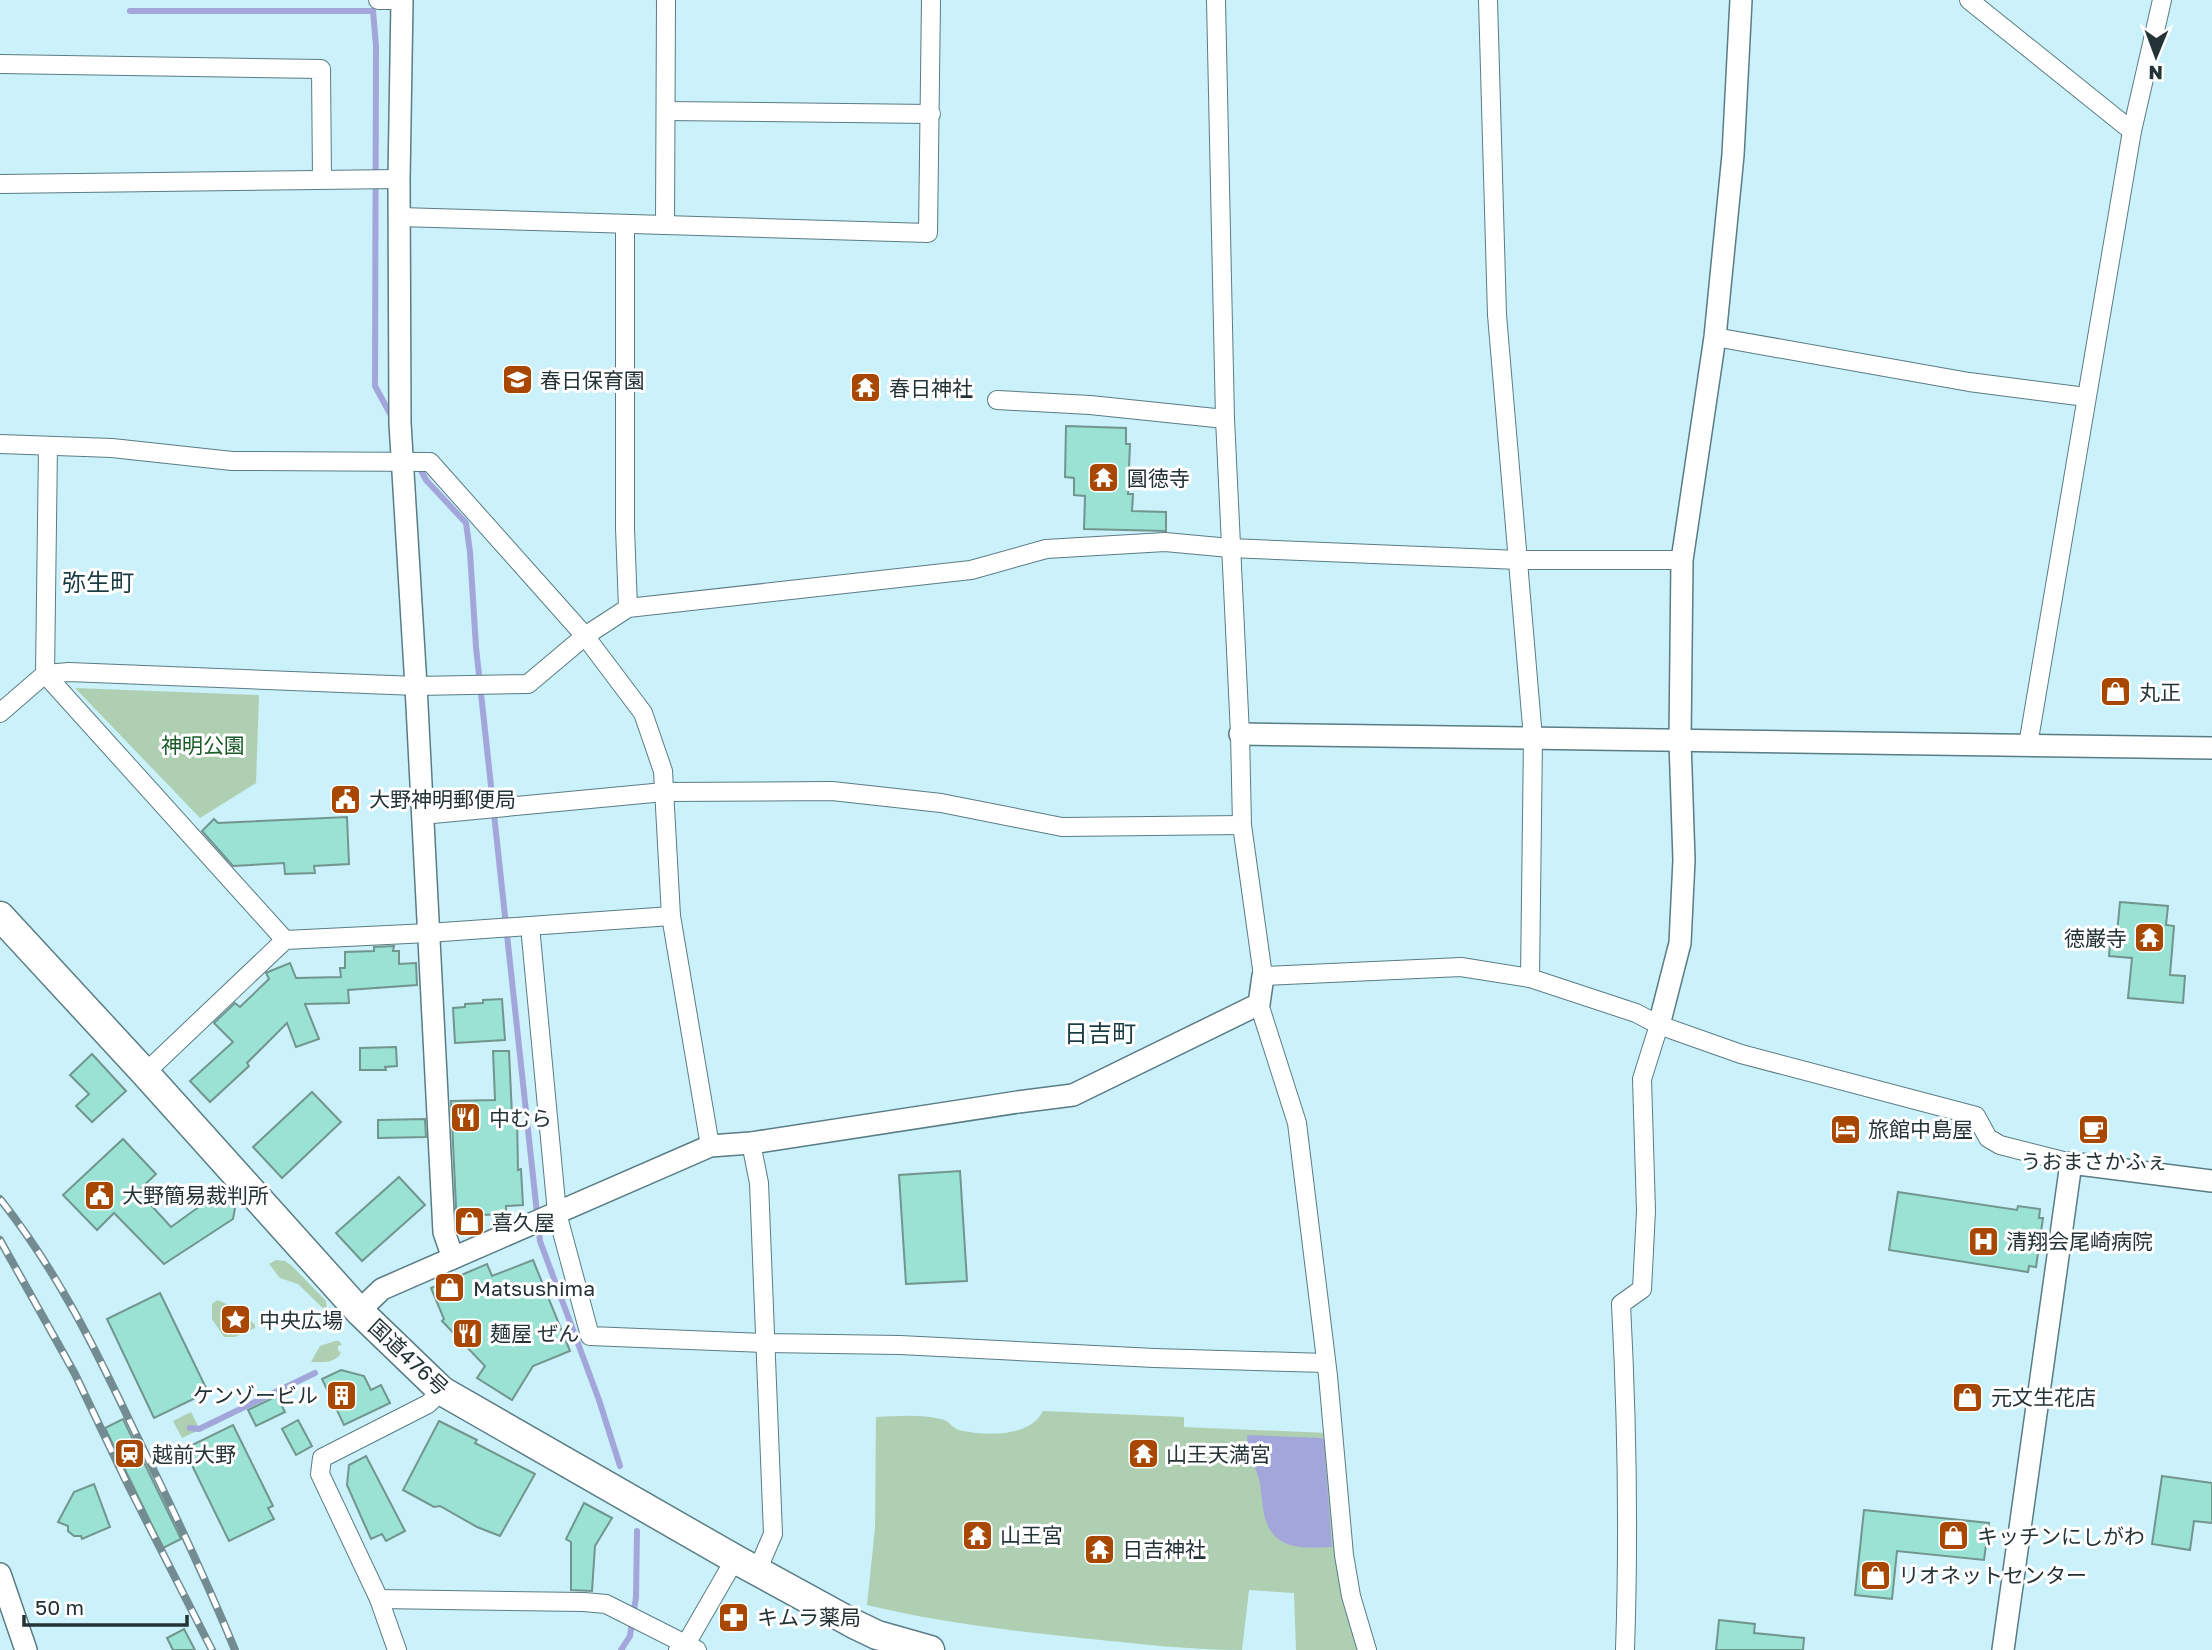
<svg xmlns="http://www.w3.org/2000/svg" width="2212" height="1650" viewBox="0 0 2212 1650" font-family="'Golos Text','Noto Sans JP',sans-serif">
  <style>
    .green { fill: #aecfb1 }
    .water { fill: #a2a6da }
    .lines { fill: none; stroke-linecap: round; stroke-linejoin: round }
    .stream { stroke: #a2a6da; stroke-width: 6 }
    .building { fill: #99e2d4; stroke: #72958e; stroke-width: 2 }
    .minor-casing { stroke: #5a7c84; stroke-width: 20 }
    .tertiary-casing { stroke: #5a7c84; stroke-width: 24 }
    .trunk-casing { stroke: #5a7c84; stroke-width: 31 }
    .minor { stroke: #fff; stroke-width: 18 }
    .tertiary { stroke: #fff; stroke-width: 21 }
    .trunk { stroke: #fff; stroke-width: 28 }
    .rail-casing { stroke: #728c92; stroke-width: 8 }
    .rail { stroke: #fff; stroke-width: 5; stroke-dasharray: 16; stroke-linecap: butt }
    .labels { text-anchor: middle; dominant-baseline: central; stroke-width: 6; stroke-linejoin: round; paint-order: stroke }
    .poi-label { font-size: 21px; fill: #243336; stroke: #fff; text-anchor: start }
    .park-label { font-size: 21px; fill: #1a5c28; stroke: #fff }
    .street-label { font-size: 21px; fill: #243336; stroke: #fff }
    .quarter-label { font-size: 24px; fill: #1a3c43; stroke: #fff }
  </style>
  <rect width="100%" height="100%" fill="#cbf1fa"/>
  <g class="green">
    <path d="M75,688L259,695L256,783L200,818Z"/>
    <path d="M276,1260L285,1261L292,1266L326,1301L327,1312L298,1284L280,1278L269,1264Z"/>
    <path d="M217,1300C231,1305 244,1314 255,1325V1328L235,1337H224L212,1319V1304Z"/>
    <path d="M335,1341H339L342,1345L338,1346V1350L341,1353C334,1364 323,1362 311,1362L320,1346Z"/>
    <path d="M1043,1411L1184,1417V1427L1328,1433L1359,1650H1296L1294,1593L1249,1590L1242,1650C1191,1650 1142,1644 1091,1639C1015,1631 941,1623 867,1605L875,1528L876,1417C898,1416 920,1414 941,1419C949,1420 952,1428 959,1430C984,1436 1030,1438 1043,1411Z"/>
    <path d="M191,1412L198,1426L197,1431L182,1438L173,1421Z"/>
  </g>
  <path class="water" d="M1247,1435L1321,1438L1324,1440L1332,1547C1306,1548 1276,1551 1266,1521C1262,1510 1262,1495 1260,1483C1256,1467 1247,1451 1247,1435Z"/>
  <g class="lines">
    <g class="stream">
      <path d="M130,11H373L376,46L375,386L393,419"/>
      <path d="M418,465L426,480L466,523L470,552L476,647L540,1241L599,1400L620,1466"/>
      <path d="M190,1428L199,1429L315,1373"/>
      <path d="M621,1650L630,1636L636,1597L637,1531"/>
    </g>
  </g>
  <g class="building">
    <path d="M1066,426L1126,428V444H1130L1128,494H1133L1132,511L1166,512V531L1084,529L1085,496L1074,495V478L1065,477Z"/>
    <path d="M347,817L349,864L314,866L315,873L285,874L284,863L233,866L202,831L214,819L218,823Z"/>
    <path d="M2120,902L2168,906L2166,925L2174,926L2170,975L2185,976L2183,1003L2128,998L2132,958L2109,956L2111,933H2117Z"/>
    <path d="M394,946L393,951H399V964L416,963L417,985L348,990L349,1003L305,1004L319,1039L296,1047L287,1023L247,1063L249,1066L210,1102L190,1081L233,1042L214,1023L235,1003L240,1007L269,979L266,973L268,972L290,963L296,978L341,977L340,968H345V952L374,951V947Z"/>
    <path d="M502,999L505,1040L455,1043L453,1008L465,1007V1004L483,1003V1000Z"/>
    <path d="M396,1047L397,1066L385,1067L386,1070H360V1048Z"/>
    <path d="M493,1051H509L512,1115H517L518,1170L521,1169L523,1205L506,1206V1214L480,1215L481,1227L466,1233L457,1228L451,1101L495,1100Z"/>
    <path d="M92,1054L126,1091L92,1122L76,1106L89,1094L70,1075Z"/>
    <path d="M312,1092L341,1122L282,1178L253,1147Z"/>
    <path d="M425,1119L426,1137L378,1138V1120Z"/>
    <path d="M123,1139L156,1174L138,1191L171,1227L221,1191L235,1208L233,1219L164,1264L114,1213L97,1230L63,1195Z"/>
    <path d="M960,1171L967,1281L906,1284L899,1175Z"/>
    <path d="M399,1177L425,1205L362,1261L336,1233Z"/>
    <path d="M1898,1192L2017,1210L2018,1206L2040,1209L2039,1218H2043L2036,1267L2029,1266L2028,1272L1889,1250Z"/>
    <path d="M533,1260L570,1351L533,1366L512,1400L477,1378L485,1366L442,1321L444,1319L431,1288L487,1264L492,1276Z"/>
    <path d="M160,1293L208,1392L154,1418L107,1319Z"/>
    <path d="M341,1370L364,1376L371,1390L381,1385L390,1403L344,1425L322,1379Z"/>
    <path d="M277,1396L285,1412L256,1426L248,1410Z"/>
    <path d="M123,1419L181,1539L163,1548L105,1428Z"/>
    <path d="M298,1420L312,1446L296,1455L282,1429Z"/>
    <path d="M439,1421L477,1440L475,1443L535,1474L500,1536L477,1527L440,1506L434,1507L403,1490Z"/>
    <path d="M233,1425L273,1506L268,1508L274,1519L229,1541L184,1449Z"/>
    <path d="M366,1456L405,1531L386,1541L382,1534L371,1539L347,1485L349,1465Z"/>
    <path d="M2162,1476L2212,1483V1523L2194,1521L2190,1550L2152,1544Z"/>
    <path d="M94,1484L110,1527L82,1539L81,1536H74L68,1531V1526L58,1522L74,1492Z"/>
    <path d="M584,1503L612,1518L595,1546L592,1591L571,1590V1542L566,1539Z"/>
    <path d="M1864,1510L1989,1523L1984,1560L1897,1551L1892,1599L1855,1595Z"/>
    <path d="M1719,1620L1755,1624L1754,1633L1804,1638L1803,1650H1716Z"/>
    <path d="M184,1629L195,1650H173L167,1638Z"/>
  </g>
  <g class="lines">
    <defs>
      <g id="minor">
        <path d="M378,0H402"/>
        <path d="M1216,0L1225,419L1240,734L1242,825L1263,976L1461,967L1530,978L1636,1013L1659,1025L1741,1054L1976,1116L1988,1138L2000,1145L2071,1163"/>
        <path d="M1488,0L1497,315L1533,738L1530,978"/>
        <path d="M1969,0L2132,131"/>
        <path d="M0,64L321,69L322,179"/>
        <path d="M666,111L931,114"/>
        <path d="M0,184L399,179"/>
        <path d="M400,217L928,233L931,0"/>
        <path d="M625,224V528L628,608"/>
        <path d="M665,225L666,0"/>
        <path d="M1715,337L1969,382L2086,397"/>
        <path d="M997,400L1090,405L1225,419"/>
        <path d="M0,444L112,448L232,461L430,462L585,636L643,713L663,771L671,916L710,1146"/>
        <path d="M48,446L45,674L285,940"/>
        <path d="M0,713L45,674L69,672L416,686L528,684L585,636L628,608L971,570L1046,549L1165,542L1230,548L1519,560H1682"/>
        <path d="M2028,745L2132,131L2162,0"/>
        <path d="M422,815L664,792L832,791L941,803L1062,827L1242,825"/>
        <path d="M530,926L557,1213L590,1336L765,1343L900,1345L1154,1358L1326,1363"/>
        <path d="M1259,1004L1297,1123L1328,1376L1344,1555L1351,1596L1367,1650"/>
        <path d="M145,1073L285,940L428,933L671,916"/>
        <path d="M751,1143L759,1183L773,1534L757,1571"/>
        <path d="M379,1599L584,1602L606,1604L697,1650"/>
        <path d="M397,1650L379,1599L320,1474L322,1458L428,1404L442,1391"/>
        <path d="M678,1650L686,1644L735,1559"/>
        <path d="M1625,1650C1629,1535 1627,1419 1621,1304L1642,1289L1646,1211L1642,1079L1659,1025"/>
      </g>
      <g id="tertiary">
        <path d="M402,0L399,179L400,423L416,686L444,1232L453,1258"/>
        <path d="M1240,734L2212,748"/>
        <path d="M1659,1025L1680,943L1684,860L1680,741L1682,560L1715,337L1733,155L1741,0"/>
        <path d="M359,1311L382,1289L710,1146L751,1143L1018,1102L1073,1095L1259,1004L1263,976"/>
        <path d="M0,1574L26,1650"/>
        <path d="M2003,1650L2071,1163L2212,1181"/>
      </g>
      <path id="trunk" d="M0,916L145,1073L359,1311L442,1391L735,1559L854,1624L877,1635L930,1650"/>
    </defs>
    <use href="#minor" class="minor-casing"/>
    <use href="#tertiary" class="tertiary-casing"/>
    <use href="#trunk" class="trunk-casing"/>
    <use href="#minor" class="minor"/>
    <use href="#tertiary" class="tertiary"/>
    <use href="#trunk" class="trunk"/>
    <defs>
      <g id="rail">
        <path d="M0,1199C56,1269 95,1348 133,1428C169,1501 204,1575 235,1650"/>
        <path d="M0,1240L75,1374L126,1481L212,1650"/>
      </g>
    </defs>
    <use href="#rail" class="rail-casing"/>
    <use href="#rail" class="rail"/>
  </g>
  <defs>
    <symbol id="school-square" viewBox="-11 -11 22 22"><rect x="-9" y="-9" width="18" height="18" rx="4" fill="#a84800" stroke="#fff"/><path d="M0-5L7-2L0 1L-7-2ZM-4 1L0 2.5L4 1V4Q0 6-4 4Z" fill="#fff"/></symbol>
    <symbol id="temple-square" viewBox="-11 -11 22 22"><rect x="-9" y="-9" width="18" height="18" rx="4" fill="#a84800" stroke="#fff"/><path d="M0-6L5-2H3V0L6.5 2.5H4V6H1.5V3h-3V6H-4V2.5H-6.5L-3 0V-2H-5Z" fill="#fff"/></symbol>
    <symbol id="shop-square" viewBox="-11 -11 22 22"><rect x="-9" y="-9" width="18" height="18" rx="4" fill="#a84800" stroke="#fff"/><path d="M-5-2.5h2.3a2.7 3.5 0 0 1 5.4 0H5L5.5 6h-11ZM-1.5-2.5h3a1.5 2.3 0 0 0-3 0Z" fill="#fff"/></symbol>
    <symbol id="civic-square" viewBox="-11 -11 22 22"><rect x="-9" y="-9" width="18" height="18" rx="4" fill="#a84800" stroke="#fff"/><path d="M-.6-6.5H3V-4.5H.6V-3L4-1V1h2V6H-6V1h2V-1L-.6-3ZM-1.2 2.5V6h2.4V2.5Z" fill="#fff"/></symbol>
    <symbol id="restaurant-square" viewBox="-11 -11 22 22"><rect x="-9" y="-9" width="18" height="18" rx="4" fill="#a84800" stroke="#fff"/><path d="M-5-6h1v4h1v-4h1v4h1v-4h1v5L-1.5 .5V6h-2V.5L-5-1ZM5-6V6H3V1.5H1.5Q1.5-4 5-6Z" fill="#fff"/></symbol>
    <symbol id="hotel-square" viewBox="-11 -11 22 22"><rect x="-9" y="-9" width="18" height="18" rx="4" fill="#a84800" stroke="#fff"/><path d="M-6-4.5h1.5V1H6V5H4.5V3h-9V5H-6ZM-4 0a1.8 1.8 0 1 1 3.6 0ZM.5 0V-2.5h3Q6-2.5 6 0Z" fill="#fff"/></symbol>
    <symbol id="cafe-square" viewBox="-11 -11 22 22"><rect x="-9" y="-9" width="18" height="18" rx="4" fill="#a84800" stroke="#fff"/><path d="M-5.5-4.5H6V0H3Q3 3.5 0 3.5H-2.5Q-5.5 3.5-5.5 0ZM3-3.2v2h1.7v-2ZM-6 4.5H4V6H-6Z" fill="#fff"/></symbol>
    <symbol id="hospital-square" viewBox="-11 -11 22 22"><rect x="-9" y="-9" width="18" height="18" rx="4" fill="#a84800" stroke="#fff"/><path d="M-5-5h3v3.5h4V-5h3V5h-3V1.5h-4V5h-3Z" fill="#fff"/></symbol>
    <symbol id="sight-square" viewBox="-11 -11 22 22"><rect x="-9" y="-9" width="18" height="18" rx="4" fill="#a84800" stroke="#fff"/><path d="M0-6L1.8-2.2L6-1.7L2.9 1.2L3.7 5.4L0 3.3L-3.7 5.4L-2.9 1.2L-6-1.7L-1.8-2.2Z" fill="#fff"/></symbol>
    <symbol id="building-square" viewBox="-11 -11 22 22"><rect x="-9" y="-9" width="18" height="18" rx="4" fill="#a84800" stroke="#fff"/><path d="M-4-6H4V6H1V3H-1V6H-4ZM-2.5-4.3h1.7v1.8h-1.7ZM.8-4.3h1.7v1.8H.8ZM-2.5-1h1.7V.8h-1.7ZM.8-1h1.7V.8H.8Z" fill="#fff"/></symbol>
    <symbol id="station-square" viewBox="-11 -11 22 22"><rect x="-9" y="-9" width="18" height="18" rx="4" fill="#a84800" stroke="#fff"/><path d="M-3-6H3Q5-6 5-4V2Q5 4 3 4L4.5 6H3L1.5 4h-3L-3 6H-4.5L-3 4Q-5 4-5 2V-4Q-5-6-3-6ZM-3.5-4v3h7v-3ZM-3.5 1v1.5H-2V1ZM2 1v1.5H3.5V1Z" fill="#fff"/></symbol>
    <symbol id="pharmacy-square" viewBox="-11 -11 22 22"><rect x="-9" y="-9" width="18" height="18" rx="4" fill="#a84800" stroke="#fff"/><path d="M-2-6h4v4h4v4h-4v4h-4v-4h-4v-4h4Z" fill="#fff"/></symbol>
  </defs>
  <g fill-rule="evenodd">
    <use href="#school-square" x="500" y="362" width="35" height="35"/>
    <use href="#temple-square" x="848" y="370" width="35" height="35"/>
    <use href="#temple-square" x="1086" y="460" width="35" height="35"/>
    <use href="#shop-square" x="2098" y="674" width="35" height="35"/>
    <use href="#civic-square" x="328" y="782" width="35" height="35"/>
    <use href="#temple-square" x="2132" y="920" width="35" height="35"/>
    <use href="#restaurant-square" x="448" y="1100" width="35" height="35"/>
    <use href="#hotel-square" x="1828" y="1112" width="35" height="35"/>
    <use href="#cafe-square" x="2076" y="1112" width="35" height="35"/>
    <use href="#civic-square" x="82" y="1178" width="35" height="35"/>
    <use href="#shop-square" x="452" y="1204" width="35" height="35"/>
    <use href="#hospital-square" x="1966" y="1224" width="35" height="35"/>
    <use href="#shop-square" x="432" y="1270" width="35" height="35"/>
    <use href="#sight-square" x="218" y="1302" width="35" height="35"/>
    <use href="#restaurant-square" x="450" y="1316" width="35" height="35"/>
    <use href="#building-square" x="324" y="1378" width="35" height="35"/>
    <use href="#shop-square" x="1950" y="1380" width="35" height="35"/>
    <use href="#station-square" x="112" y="1436" width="35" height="35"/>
    <use href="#temple-square" x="1126" y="1436" width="35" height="35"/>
    <use href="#temple-square" x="960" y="1518" width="35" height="35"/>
    <use href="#shop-square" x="1936" y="1518" width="35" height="35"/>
    <use href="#temple-square" x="1082" y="1532" width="35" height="35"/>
    <use href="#shop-square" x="1858" y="1558" width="35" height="35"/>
    <use href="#pharmacy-square" x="716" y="1600" width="35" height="35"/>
  </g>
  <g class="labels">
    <g class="poi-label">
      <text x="540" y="380">春日保育園</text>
      <text x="889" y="388">春日神社</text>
      <text x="1127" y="478">圓徳寺</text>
      <text x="2139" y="692">丸正</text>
      <text x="369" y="799">大野神明郵便局</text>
      <text x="2127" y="938" text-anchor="end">徳巌寺</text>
      <text x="489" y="1118">中むら</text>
      <text x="1868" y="1129">旅館中島屋</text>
      <text x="2094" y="1161" text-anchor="middle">うおまさかふぇ</text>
      <text x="122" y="1195">大野簡易裁判所</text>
      <text x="492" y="1222">喜久屋</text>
      <text x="2006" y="1241">清翔会尾崎病院</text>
      <text x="473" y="1288">Matsushima</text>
      <text x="259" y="1320">中央広場</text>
      <text x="490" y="1333">麺屋 ぜん</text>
      <text x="318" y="1395" text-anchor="end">ケンゾービル</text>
      <text x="1991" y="1397">元文生花店</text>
      <text x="152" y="1454">越前大野</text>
      <text x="1166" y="1454">山王天満宮</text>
      <text x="1000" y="1535">山王宮</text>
      <text x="1977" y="1536">キッチンにしがわ</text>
      <text x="1122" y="1549">日吉神社</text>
      <text x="1898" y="1575">リオネットセンター</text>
      <text x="757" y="1617">キムラ薬局</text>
    </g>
    <g class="park-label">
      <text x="203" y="745">神明公園</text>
    </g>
    <g class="street-label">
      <text transform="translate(409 1357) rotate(43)">国道476号</text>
    </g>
    <g class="quarter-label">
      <text x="98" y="581">弥生町</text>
      <text x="1100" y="1032">日吉町</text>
    </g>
  </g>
  <g transform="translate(2156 56) rotate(181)" stroke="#ffffff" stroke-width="5" paint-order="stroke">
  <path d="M0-5L12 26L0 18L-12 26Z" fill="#243336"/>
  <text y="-10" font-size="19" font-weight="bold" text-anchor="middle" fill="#243336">N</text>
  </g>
  <path d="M24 1615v10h163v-10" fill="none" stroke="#243336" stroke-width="3.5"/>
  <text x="35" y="1615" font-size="21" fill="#243336" stroke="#ffffff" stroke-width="5" paint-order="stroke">50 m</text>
</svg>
